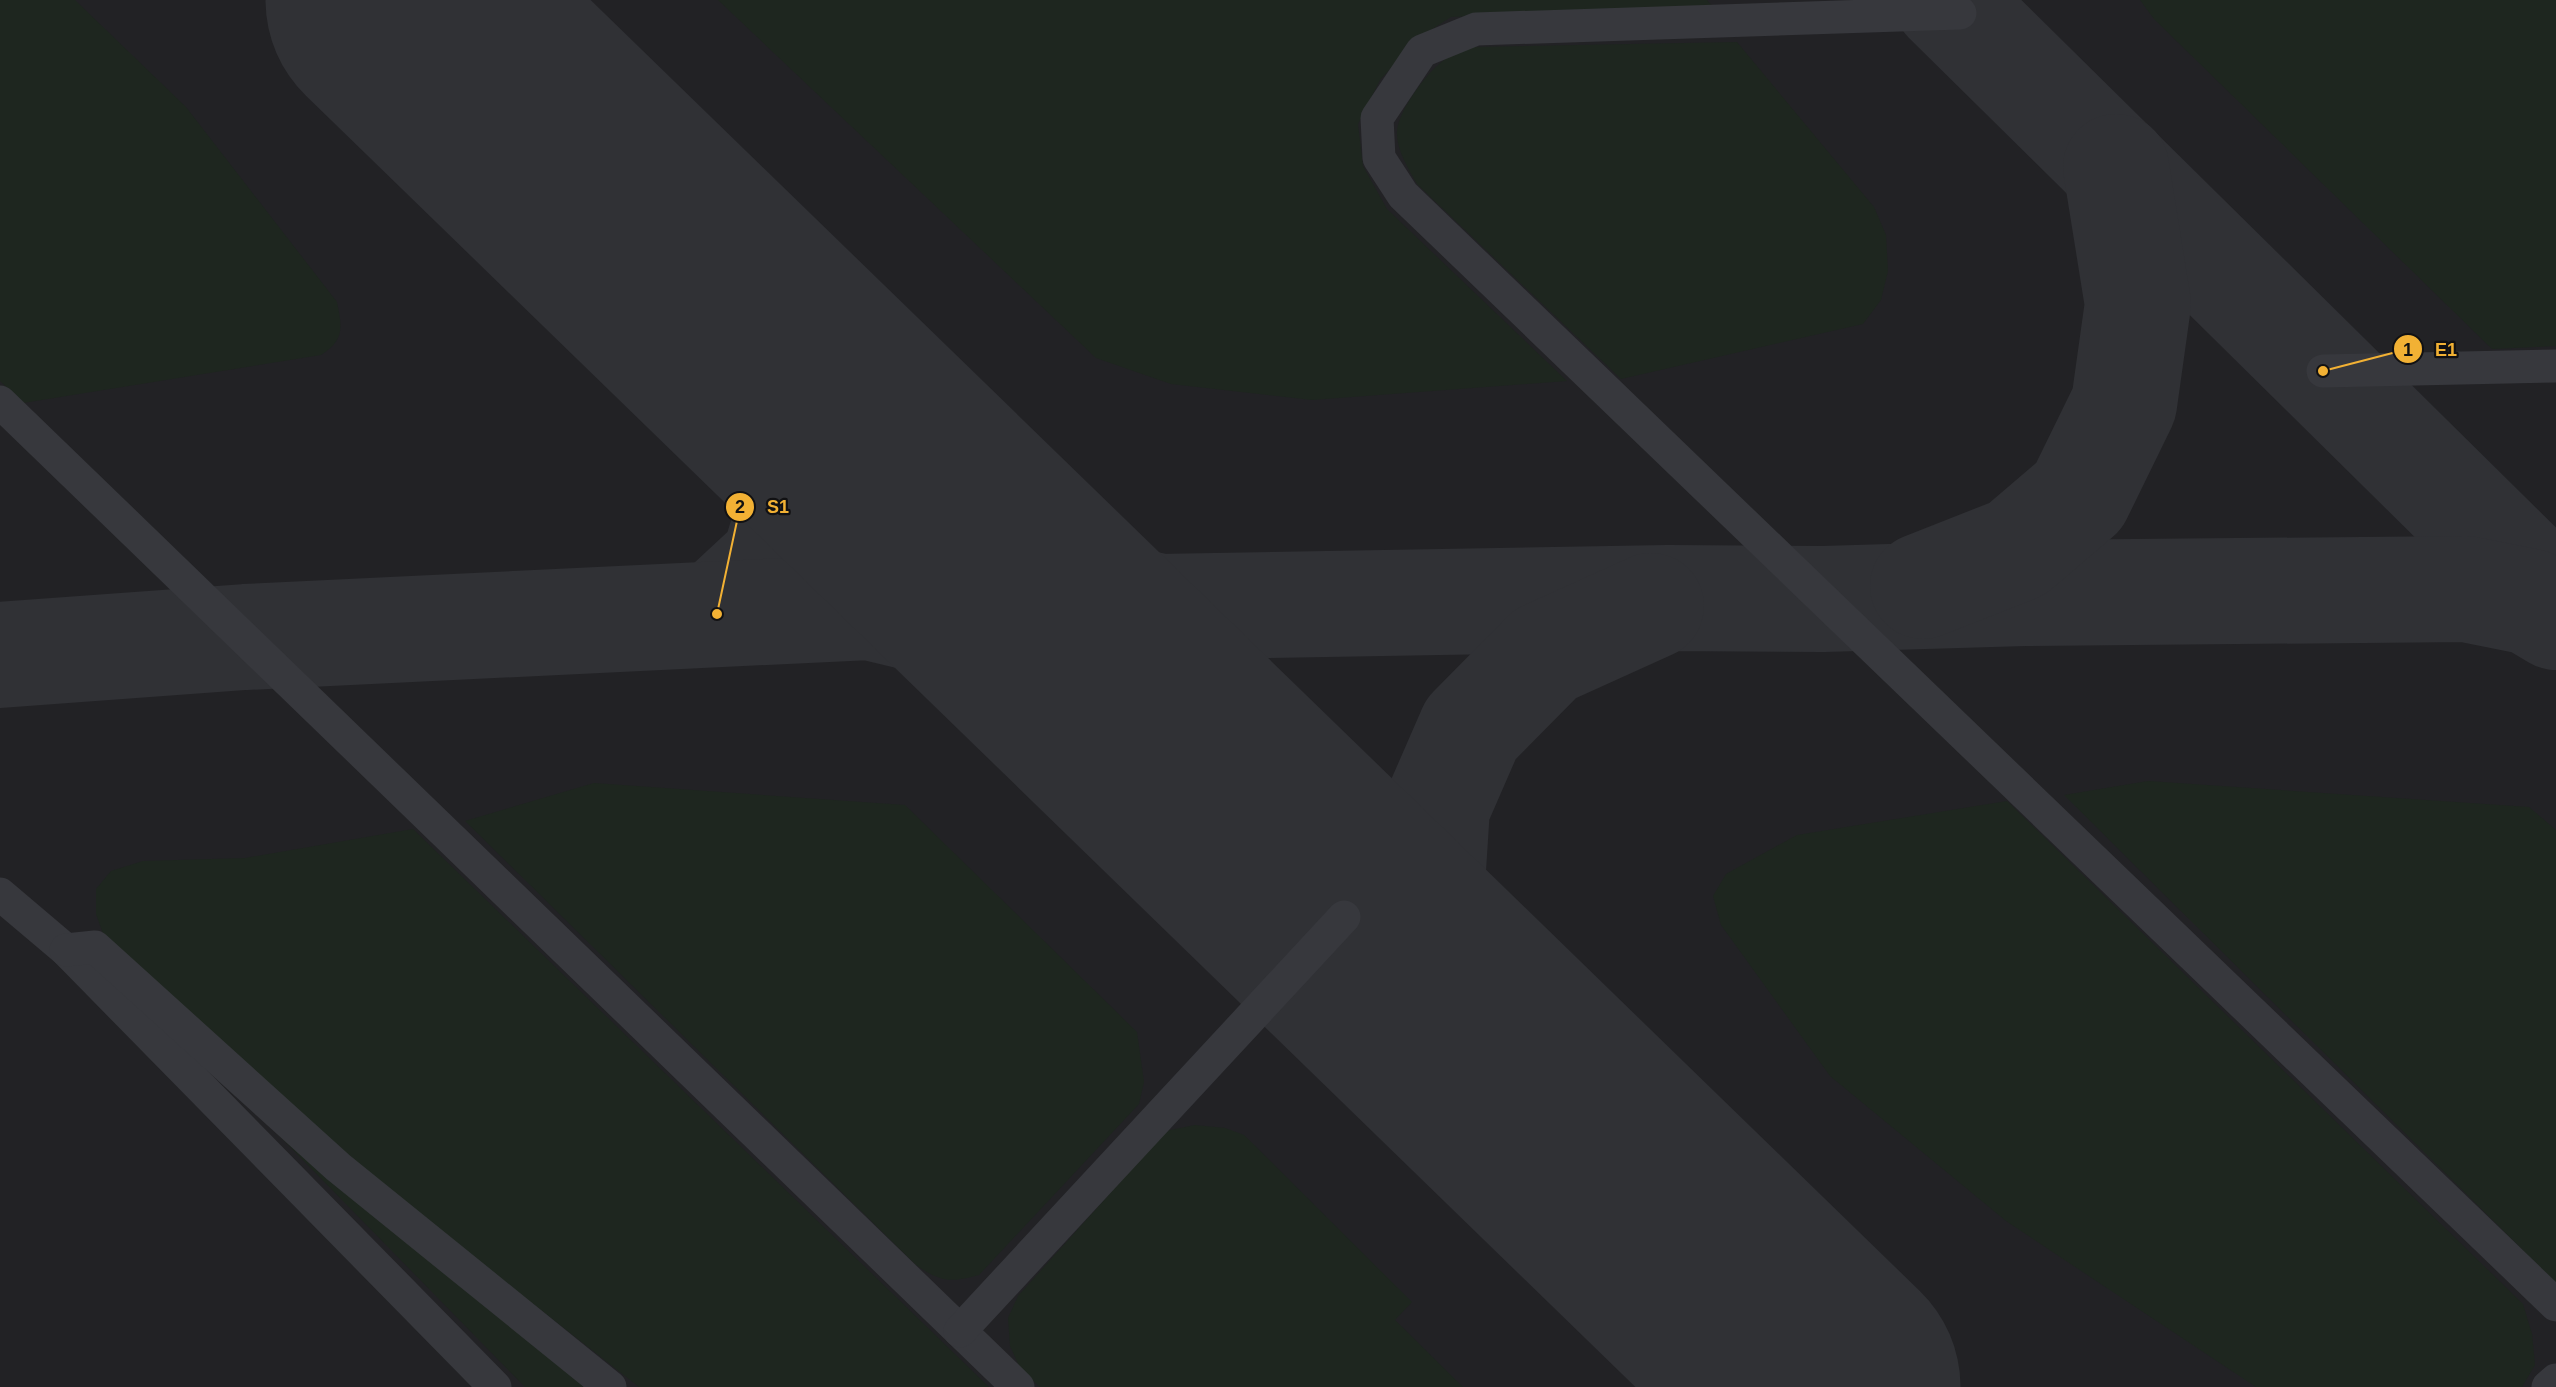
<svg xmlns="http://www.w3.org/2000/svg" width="2556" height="1387" viewBox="0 0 2556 1387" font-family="Arial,sans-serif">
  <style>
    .built { fill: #222225 }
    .green { fill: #1e261f }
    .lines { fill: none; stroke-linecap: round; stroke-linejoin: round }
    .taxiway { stroke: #303135; stroke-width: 106 }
    .runway { stroke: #303135; stroke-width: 267 }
    .minor { stroke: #37383d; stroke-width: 33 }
    .leader { fill: none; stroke: #f2b134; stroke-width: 2 }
    .callout-dot { fill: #f2b134; stroke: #111113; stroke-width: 2 }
    .mark-label { font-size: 18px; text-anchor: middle; font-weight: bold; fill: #111 }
    .callout-label { font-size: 18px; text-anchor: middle; font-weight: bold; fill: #f2b134; stroke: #111113; stroke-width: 4.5; stroke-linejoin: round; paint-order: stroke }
  </style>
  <rect width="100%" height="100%" fill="#161618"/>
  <rect class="built" x="0" y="0" width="2556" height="1387"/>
  <g class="green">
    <path d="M0,0H75L186,107L337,302C342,327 345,340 321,355L23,403L0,381Z"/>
    <path d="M718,0H1707L1712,6L1451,17L1417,39L1380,80L1358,124L1363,166L1387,209L1567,381L1312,400L1171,384L1096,358Z"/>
    <path d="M2140,0H2556V346L2492,349L2154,19Z"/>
    <path d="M1737,42L1874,207L1886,235L1888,271L1881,300L1863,324L1621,379L1417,184C1408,168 1396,149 1397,131C1399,109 1429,69 1447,58C1454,53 1465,50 1473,47Z"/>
    <path d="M2148,781L2529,807L2556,830V1283L2064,795Z"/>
    <path d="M594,783L905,805L1137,1032L1144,1082L1139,1104L979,1275C950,1283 941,1282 916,1265L465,821Z"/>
    <path d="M2007,801L2523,1304L2532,1334L2535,1365L2522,1387H2256L2006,1221L1830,1076L1721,925L1713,896L1726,874L1797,835Z"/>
    <path d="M413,829L989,1387H639L296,1118L106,942L96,914V889L111,871L143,861L245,858Z"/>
    <path d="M250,1106L610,1387H525Z"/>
    <path d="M1195,1125L1225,1128L1244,1135L1412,1302L1395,1320L1463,1387H1040L1020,1368L1010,1346L1008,1318L1018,1296L1166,1131Z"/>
  </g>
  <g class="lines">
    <g class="taxiway">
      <path d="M1946,0L2556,602"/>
      <path d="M700,291L778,409L796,490L774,561L717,614"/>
      <path d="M909,495L1022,573L1159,607L1668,598L1823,599L2025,593L2466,589L2531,602L2556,617"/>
      <path d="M1923,586L2017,549L2079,496L2124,404L2138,304L2116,167"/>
      <path d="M0,655L245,637L869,607L986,635L1122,701"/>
      <path d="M1468,1038L1431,900L1437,807L1471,729L1545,654L1651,606"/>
      <path d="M1740,1302L1864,1387"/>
    </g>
    <path class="runway" d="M399,0L1827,1387"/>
    <g class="minor">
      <path d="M1960,13L1476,29L1422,51L1377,118L1379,158L1403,195L2556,1305"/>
      <path d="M2323,371L2556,366"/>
      <path d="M0,402L1018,1387"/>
      <path d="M0,894L66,950L495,1387"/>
      <path d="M66,950L95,947L338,1167L610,1387"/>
      <path d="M960,1331L1344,917"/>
      <path d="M2548,1387L2556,1380"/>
    </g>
  </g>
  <path class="leader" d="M2323 371L2408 349M717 614L740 507"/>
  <g class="callout-dot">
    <circle cx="2323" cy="371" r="6"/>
    <circle cx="717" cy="614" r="6"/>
    <circle cx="2408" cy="349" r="15"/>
    <circle cx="740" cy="507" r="15"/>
  </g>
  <g class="mark-label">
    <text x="2408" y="356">1</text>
    <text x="740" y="513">2</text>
  </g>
  <g class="callout-label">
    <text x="2446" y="356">E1</text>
    <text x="778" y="513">S1</text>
  </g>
</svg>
